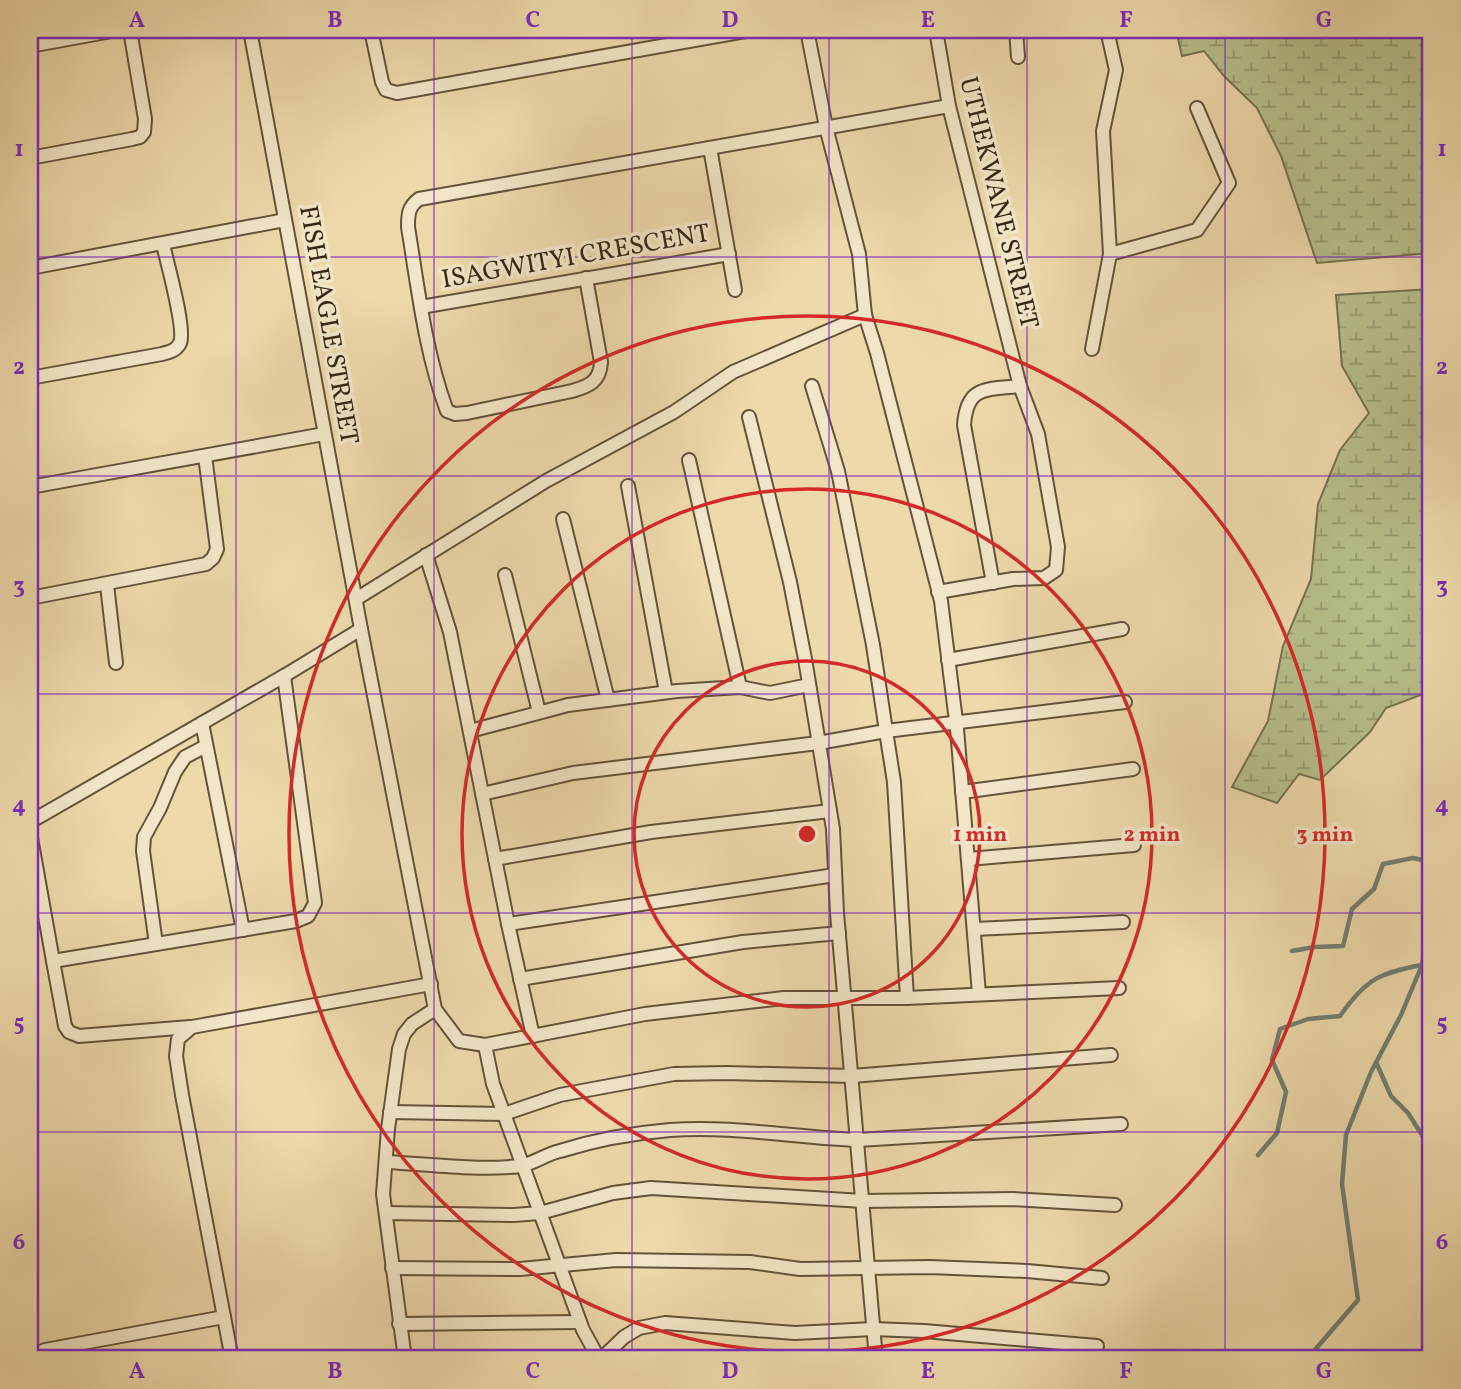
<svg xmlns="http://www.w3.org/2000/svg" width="1461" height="1389" viewBox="0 0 1461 1389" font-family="Vollkorn,serif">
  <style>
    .wetland { fill: url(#wetland-marsh); stroke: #76724e; stroke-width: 2 }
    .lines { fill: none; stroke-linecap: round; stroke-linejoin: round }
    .stream { stroke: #727e71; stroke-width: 4.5 }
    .street-casing { stroke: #645339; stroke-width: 16 }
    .street { stroke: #f3e6c8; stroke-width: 12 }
    .grid { fill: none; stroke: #7b2cbf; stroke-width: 2; stroke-opacity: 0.55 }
    .ring { fill: none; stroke: #d62828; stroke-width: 3.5 }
    .labels { text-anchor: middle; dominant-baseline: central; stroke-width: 7; stroke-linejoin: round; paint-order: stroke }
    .street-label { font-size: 26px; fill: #362613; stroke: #f3e6c8 }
    .centre { fill: #d62828; stroke: #f3e6c8; stroke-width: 3.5 }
    .ring-label { font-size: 21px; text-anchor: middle; font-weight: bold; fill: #d62828; stroke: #f3e6c8; stroke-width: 7; stroke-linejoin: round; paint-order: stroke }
    .neatline { fill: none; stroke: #7b2cbf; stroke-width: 2.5 }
    .grid-label { font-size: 23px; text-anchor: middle; font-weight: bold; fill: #7b2cbf }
  </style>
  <defs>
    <pattern id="wetland-marsh" width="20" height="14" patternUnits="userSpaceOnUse" patternTransform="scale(1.75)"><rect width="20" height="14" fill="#b7bf8a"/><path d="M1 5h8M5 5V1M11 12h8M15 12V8" fill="none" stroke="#969b70"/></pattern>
  </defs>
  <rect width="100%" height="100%" fill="#edd9aa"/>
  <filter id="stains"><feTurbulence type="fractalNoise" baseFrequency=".00286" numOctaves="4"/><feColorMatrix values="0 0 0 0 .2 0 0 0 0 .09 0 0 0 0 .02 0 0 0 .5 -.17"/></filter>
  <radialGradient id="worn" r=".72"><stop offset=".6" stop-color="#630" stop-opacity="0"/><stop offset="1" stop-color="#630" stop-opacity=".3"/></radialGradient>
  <g class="wetland">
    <path d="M1176,30H1431V253L1317,263L1281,156L1257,108L1224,76L1204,51L1182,56Z"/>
    <path d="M1431,289V691L1386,708L1370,732L1320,780L1299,774L1277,803L1232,787L1268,721L1283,646L1311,579L1318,504L1340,450L1369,413L1342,366L1336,295Z"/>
  </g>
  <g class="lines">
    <g class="stream">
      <path d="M1292,951L1315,947L1343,946L1352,909L1374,889L1383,864L1413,858L1431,862"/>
      <path d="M1376,1062L1391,1096L1408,1113L1431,1149"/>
      <path d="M1258,1155L1277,1133L1286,1092L1272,1060L1280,1029L1308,1019L1340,1016C1366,979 1379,973 1422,965"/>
      <path d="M1431,1178V1181"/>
      <path d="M1307,1359L1358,1300L1342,1184L1346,1135L1371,1072L1401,1015L1422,965L1431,914"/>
    </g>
    <defs>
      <g id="street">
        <path d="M250,30L361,629L435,1009L459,1041L485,1045L645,1014L784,998H907L1119,988"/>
        <path d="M371,30L382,82L386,90L397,93L751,30"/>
        <path d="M807,30L826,127L859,254L865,315L877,353L941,601L957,729L979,994"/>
        <path d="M936,30L949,106L1020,386L1038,434L1058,547L1056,570L1044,578L1013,579L938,592"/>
        <path d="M1016,30L1018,57"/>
        <path d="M30,46L117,30"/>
        <path d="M710,148L735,290"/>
        <path d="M30,158L132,139L140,137L144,132L145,119L130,30"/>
        <path d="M1110,254L1197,230L1229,183L1197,108"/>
        <path d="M30,268L285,220"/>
        <path d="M586,278L601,362C600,381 590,386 572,391L467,413L455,414L447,411C425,352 418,288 408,227C408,215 408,207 419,199L949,106"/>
        <path d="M421,307L729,254"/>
        <path d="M1092,349L1110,254L1103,131L1116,70L1107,30"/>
        <path d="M30,378L162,354C169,352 176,351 180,343C186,329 167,263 163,244"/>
        <path d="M812,386L838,471L873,645L886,731L894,782L907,998"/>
        <path d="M749,417L790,582L805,659L833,829L837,913L876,1359"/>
        <path d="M689,460L740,687"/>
        <path d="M628,486L666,692"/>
        <path d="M30,487L324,434"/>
        <path d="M563,519L608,700"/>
        <path d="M426,555L450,632L508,924L533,1036"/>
        <path d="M505,575L539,712"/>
        <path d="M993,583L964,425C967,385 986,390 1020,386"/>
        <path d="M107,585L116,663"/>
        <path d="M30,598L206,564L213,558L217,549L205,456"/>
        <path d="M356,599L546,481L674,412L733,372L865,315"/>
        <path d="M948,660L1122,629"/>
        <path d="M202,723L243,930"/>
        <path d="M470,731L568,705L677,691L740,687L770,693L809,685"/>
        <path d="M962,792L1133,769"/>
        <path d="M482,794L573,773L818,743L886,731L1125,702"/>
        <path d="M30,822L284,676L361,629"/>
        <path d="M30,832L53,961L296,921L308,916L315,903L284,676"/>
        <path d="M495,859L651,832L830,811"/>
        <path d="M968,859L1134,845"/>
        <path d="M508,924L835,875"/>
        <path d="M974,929L1123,922"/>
        <path d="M156,944L143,851L144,837L160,808L175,772L185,757L206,746"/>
        <path d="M53,961L65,1026L69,1032L79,1036L190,1027"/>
        <path d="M520,979L743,942L839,933"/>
        <path d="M485,1045L493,1084L583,1330L599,1359"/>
        <path d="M390,1112L504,1114L560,1095L674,1074L727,1073L852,1076L1111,1055"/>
        <path d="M386,1162C429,1164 476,1171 520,1166C533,1164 546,1154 560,1151C595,1140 634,1133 670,1130C733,1125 795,1138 858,1140L1121,1124"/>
        <path d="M386,1213L514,1215L540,1213L613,1193L651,1188L863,1201L1013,1199L1115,1205"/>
        <path d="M392,1268L520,1269L616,1260L750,1262L800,1269L930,1267L1027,1271L1102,1278"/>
        <path d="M224,1317L182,1095L176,1056L178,1039L192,1027L431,984"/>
        <path d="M399,1324L580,1322"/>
        <path d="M30,1357L45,1350L224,1317L232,1359"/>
        <path d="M405,1359L383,1194L388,1129L399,1049L404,1034L412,1024L435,1009"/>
        <path d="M601,1359L624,1337L639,1328L665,1323L795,1333L873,1329L924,1331L1097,1346"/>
      </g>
    </defs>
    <use href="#street" class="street-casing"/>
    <use href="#street" class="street"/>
  </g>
  <path class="grid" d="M236,30V1359M434,30V1359M632,30V1359M829,30V1359M1027,30V1359M1225,30V1359M30,257H1431M30,476H1431M30,694H1431M30,913H1431M30,1132H1431"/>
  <g class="ring">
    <circle cx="807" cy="834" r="173"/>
    <circle cx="807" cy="834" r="345"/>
    <circle cx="807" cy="834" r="518"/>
  </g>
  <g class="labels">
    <g class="street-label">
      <text transform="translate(998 203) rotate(76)">UTHEKWANE STREET</text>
      <text transform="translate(576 257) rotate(-10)">ISAGWITYI CRESCENT</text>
      <text transform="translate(328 325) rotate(80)">FISH EAGLE STREET</text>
    </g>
  </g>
  <circle cx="807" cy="834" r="10" class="centre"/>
  <g class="ring-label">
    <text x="980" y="841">1 min</text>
    <text x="1152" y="841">2 min</text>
    <text x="1325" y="841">3 min</text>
  </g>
  <rect width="1461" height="1389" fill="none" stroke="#edd9aa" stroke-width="77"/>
  <rect x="38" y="38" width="1384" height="1312" class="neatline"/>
  <g class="grid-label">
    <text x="137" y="27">A</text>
    <text x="335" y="27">B</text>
    <text x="533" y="27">C</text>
    <text x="730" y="27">D</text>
    <text x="928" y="27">E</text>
    <text x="1126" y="27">F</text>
    <text x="1324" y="27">G</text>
    <text x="19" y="156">1</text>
    <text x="1442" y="156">1</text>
    <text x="19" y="374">2</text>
    <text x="1442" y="374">2</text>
    <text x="19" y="593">3</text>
    <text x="1442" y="593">3</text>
    <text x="19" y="812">4</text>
    <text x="1442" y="812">4</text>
    <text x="19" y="1030">5</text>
    <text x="1442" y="1030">5</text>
    <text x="19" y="1249">6</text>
    <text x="1442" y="1249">6</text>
    <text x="137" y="1378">A</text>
    <text x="335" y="1378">B</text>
    <text x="533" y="1378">C</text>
    <text x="730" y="1378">D</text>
    <text x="928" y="1378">E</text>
    <text x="1126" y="1378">F</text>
    <text x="1324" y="1378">G</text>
  </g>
  <rect width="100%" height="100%" filter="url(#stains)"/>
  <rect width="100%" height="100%" fill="url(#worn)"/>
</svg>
